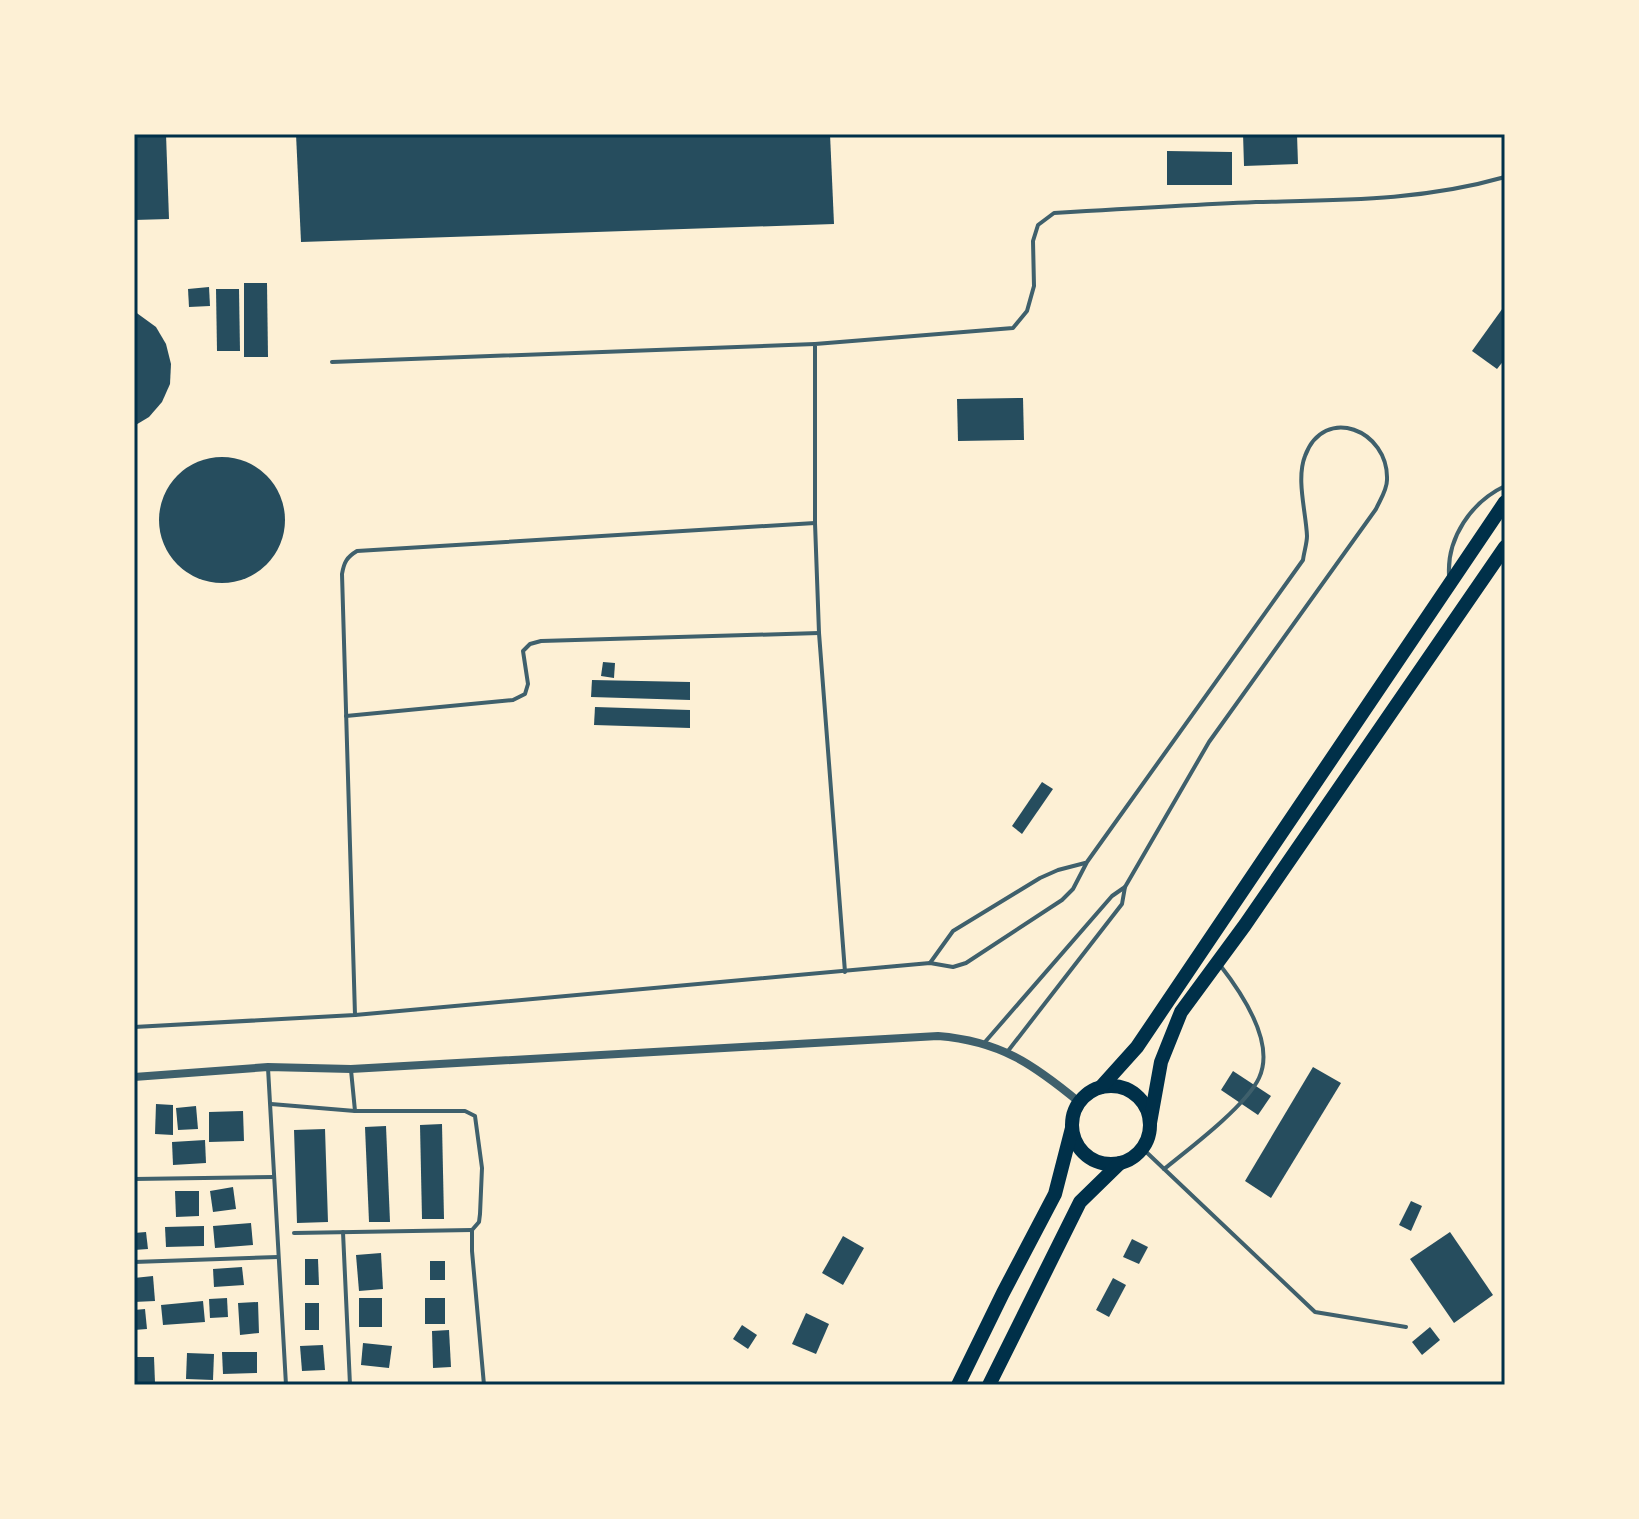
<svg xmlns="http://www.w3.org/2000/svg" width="1639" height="1519" viewBox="0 0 1639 1519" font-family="'Fira Sans Condensed',sans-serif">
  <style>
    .building { fill: #264d5e }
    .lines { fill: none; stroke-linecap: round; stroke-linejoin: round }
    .service { stroke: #3f606c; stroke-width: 4 }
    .minor { stroke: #3f606c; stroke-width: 8 }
    .trunk { stroke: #003049; stroke-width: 14 }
    .neatline { fill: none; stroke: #003049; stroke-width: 3 }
  </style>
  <rect width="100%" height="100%" fill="#fdf0d5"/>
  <g class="building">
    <path d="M134,134H166L169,219L134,220Z"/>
    <path d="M296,134H830L834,224L301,242Z"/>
    <path d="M1243,134H1297L1298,164L1244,166Z"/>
    <path d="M1167,151L1232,152V185H1167Z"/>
    <path d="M244,283H267L268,357H244Z"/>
    <path d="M209,287L210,306L189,307L188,289Z"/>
    <path d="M216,289H239L240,351H217Z"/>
    <path d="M1505,305V359L1497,369L1472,351Z"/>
    <path d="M134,311L156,327L166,344L171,364L170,384L162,402L149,417L134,426Z"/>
    <path d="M1023,398L1024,440L958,441L957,399Z"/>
    <circle cx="222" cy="520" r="63"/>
    <path d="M603,662L615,663L614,678L601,676Z"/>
    <path d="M592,680L690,682V700L591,697Z"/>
    <path d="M595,707L690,710V728L594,725Z"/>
    <path d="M1042,782L1053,789L1022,834L1012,826Z"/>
    <path d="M1313,1067L1341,1083L1271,1198L1245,1181Z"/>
    <path d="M1233,1071L1271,1096L1258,1115L1221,1090Z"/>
    <path d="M156,1104L173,1105V1135L155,1134Z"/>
    <path d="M196,1106L198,1129L178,1130L176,1108Z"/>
    <path d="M243,1111L244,1141L209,1142V1112Z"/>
    <path d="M442,1124L444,1219H422L420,1125Z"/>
    <path d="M386,1126L390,1222H369L365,1127Z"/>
    <path d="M325,1129L328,1222L297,1223L294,1130Z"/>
    <path d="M205,1140L206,1163L173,1165L172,1142Z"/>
    <path d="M233,1187L236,1209L213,1212L210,1191Z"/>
    <path d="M175,1191H199V1216L176,1217Z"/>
    <path d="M1411,1201L1422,1206L1411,1231L1399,1225Z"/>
    <path d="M251,1223L253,1245L215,1248L213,1226Z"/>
    <path d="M204,1226V1246L166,1247L165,1227Z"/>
    <path d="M146,1232L148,1249L134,1250V1233Z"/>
    <path d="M1450,1232L1493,1295L1454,1323L1410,1259Z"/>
    <path d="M843,1236L864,1248L843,1285L822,1273Z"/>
    <path d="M1132,1239L1148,1247L1139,1264L1123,1257Z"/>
    <path d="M381,1253L383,1289L359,1291L356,1255Z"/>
    <path d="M305,1259H318L319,1285H305Z"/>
    <rect x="430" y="1261" width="15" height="19"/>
    <path d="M242,1267L244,1285L214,1287L213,1269Z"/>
    <path d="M153,1276L155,1301L134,1302V1278Z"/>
    <path d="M1113,1278L1126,1285L1109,1317L1096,1310Z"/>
    <path d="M227,1298L228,1317L210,1318L209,1299Z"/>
    <rect x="359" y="1298" width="23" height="29"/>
    <rect x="425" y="1298" width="20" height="26"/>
    <path d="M203,1301L205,1322L163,1325L161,1305Z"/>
    <path d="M258,1302L259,1333L240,1335L238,1303Z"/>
    <rect x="305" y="1303" width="14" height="27"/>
    <path d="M145,1309L147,1329L134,1330V1310Z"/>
    <path d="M806,1313L829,1324L816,1354L792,1344Z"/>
    <path d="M742,1325L757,1335L748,1349L733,1339Z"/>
    <path d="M1430,1327L1440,1340L1422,1355L1412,1342Z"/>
    <path d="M449,1330L451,1367L433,1368L432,1331Z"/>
    <path d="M363,1343L392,1346L389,1368L361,1365Z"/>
    <path d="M323,1345L325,1370L302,1371L300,1346Z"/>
    <path d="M222,1352H257V1373L223,1374Z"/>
    <path d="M187,1353L214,1354L213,1380L186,1379Z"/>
    <path d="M134,1357H154L155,1383L134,1384Z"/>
  </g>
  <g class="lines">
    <g class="service">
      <path d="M332,362L815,344"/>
      <path d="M1505,401V406"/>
      <path d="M1449,575C1447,538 1471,502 1505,486"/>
      <path d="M346,716L513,700L525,694L528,684L523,651L530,644L541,641L819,633"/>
      <path d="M930,963L953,931L1040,878L1058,870L1085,863"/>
      <path d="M845,972L819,633L815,523V344L1013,328L1027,311L1034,286L1033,241L1038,225L1054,213C1121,209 1188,205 1256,202C1342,200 1421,201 1505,177"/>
      <path d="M355,1015L342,574C344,562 347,557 357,551L815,523"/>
      <path d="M134,1027L355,1015L930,963L953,967L966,963L1062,900L1073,889L1087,862L1303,560C1304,552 1307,543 1307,536C1306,512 1296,479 1305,456C1324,404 1389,430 1387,480C1387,490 1380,500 1376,509L1209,742L1125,887L1122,904L1008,1051"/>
      <path d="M985,1042L1112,896L1125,887"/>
      <path d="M268,1068L286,1385"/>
      <path d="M351,1070L355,1111"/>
      <path d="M271,1104L355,1111H465L475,1116L482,1168L480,1214L479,1222L472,1230V1251L484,1385"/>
      <path d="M1142,1148L1315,1312L1406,1327"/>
      <path d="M1164,1169C1189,1149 1246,1106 1259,1078C1276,1042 1241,992 1220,965"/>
      <path d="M134,1179L274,1177"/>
      <path d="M343,1232L350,1385"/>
      <path d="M294,1233L472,1230"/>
      <path d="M134,1262L278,1257"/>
    </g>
    <path class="minor" d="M134,1077L268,1067L351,1069L938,1036C1000,1041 1033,1064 1079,1102"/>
    <g class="trunk">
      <circle cx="1111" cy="1125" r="39"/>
      <path d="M1101,1087L1137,1047L1505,502"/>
      <path d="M1150,1123L1161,1062L1181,1012L1245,925L1505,547"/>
      <path d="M958,1385L1003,1293L1055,1194L1072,1128"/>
      <path d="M989,1385L1080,1202L1120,1163"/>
    </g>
  </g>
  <rect width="1639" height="1519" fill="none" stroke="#fdf0d5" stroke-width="272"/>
  <rect x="136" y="136" width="1367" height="1247" class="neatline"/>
</svg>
